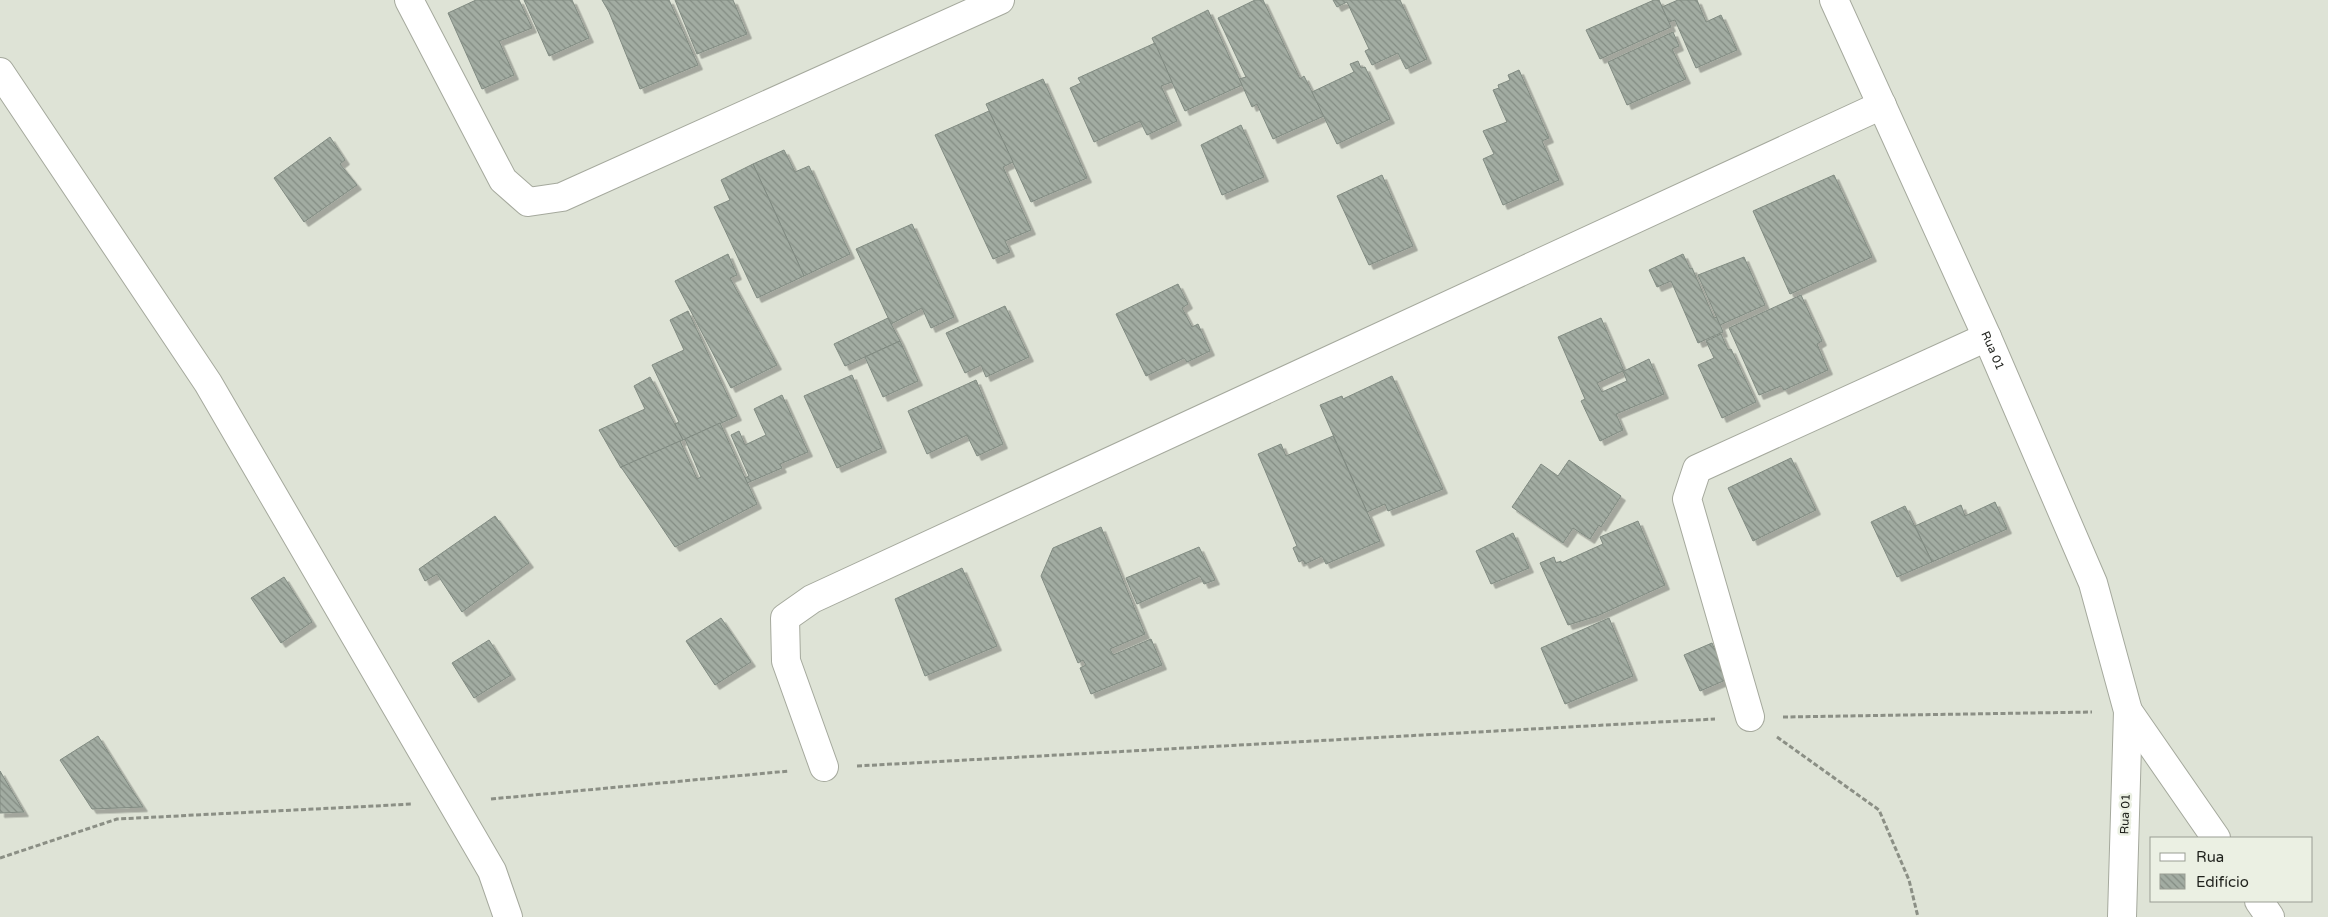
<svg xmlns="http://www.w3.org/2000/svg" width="2328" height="917" viewBox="0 0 2328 917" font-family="'Varela Round',sans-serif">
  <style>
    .building { fill: url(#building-back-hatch); stroke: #818b82; fill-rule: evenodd; filter: url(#shadow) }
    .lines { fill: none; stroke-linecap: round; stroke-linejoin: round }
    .street-casing { stroke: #a5a99d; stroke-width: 30 }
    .secondary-casing { stroke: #a5a99d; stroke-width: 30 }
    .path { stroke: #8b8f85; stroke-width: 3; stroke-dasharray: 5 2.5; stroke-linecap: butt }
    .street { stroke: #fff; stroke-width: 28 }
    .secondary { stroke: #fff; stroke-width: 28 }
    .labels { text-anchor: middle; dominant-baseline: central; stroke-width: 5; stroke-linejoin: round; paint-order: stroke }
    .street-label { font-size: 12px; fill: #1f211c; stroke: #ebf0e3 }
  </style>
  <defs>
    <pattern id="building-back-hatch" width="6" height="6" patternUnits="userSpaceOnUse" patternTransform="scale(1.25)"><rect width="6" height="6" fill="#a2aca2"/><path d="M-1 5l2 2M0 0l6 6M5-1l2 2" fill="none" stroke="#838c83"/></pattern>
    <filter id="shadow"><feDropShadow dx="4.5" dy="4.5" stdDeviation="0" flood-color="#0004"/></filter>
  </defs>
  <rect width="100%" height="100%" fill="#dee3d6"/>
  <g class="building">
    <path d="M476,0H519L532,28L499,41L514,75L482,89L448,13Z"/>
    <path d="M524,0H572L589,38L549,56Z"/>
    <path d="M602,0H669L698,65L640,89L609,12Z"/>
    <path d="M675,0H733L747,34L697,54Z"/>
    <path d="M1255,0H1263L1300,79L1304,76L1324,116L1273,139L1257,104L1252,107L1242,85L1239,79L1246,77L1218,18Z"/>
    <path d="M1333,0H1400L1427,59L1406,69L1398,53L1372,65L1365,51L1369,49L1347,2L1337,7Z"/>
    <path d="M1654,0H1659L1671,27L1600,59L1586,30Z"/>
    <path d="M1678,0H1697L1706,22L1721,15L1737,50L1696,68L1675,20L1669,22L1662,7Z"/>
    <path d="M1208,10L1242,85L1185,111L1152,38Z"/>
    <path d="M1673,32L1679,46L1672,49L1686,79L1627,105L1608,62Z"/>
    <path d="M1155,43L1172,82L1161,86L1177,121L1147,135L1140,121L1094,142L1070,88L1081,83L1078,78Z"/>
    <path d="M1358,61L1361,68L1365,67L1390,119L1337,144L1312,92L1354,72L1350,64Z"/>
    <path d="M1519,70L1549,138L1542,141L1559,180L1503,205L1483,159L1494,154L1483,131L1507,122L1493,90L1499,88L1498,85L1510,80L1508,75Z"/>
    <path d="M1043,79L1087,178L1031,202L986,104Z"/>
    <path d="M989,111L1013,162L1003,167L1031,230L1005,241L1010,252L993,259L935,135Z"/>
    <path d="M1241,125L1264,177L1222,195L1201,145Z"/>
    <path d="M330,137L345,160L340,164L357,185L304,222L274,178Z"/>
    <path d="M784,150L795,172L809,166L850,254L804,276L753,164Z"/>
    <path d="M753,164L804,276L757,298L714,207L730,200L721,180Z"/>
    <path d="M1382,175L1413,246L1369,265L1337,196Z"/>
    <path d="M1834,175L1872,257L1790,294L1753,211Z"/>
    <path d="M912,224L954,317L931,328L922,308L891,324L856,249Z"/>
    <path d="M728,254L737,275L730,278L777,365L731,388L675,281Z"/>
    <path d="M1683,254L1690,269L1692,268L1714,318L1717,317L1723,332L1698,343L1671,281L1657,287L1649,270Z"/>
    <path d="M1744,257L1765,305L1720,325L1698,275Z"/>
    <path d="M1178,284L1188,304L1182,308L1192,327L1198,324L1210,351L1187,362L1184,358L1146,376L1116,314Z"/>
    <path d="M1801,295L1822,341L1817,344L1828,370L1784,390L1781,386L1759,395L1729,328Z"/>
    <path d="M1005,306L1029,357L986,377L981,365L965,373L946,333Z"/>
    <path d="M688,311L737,416L683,440L675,424L679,422L652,365L684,350L670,320Z"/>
    <path d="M888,318L900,341L845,366L834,344Z"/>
    <path d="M1601,318L1624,371L1649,359L1664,394L1616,414L1623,430L1600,441L1581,401L1585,399L1558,337ZM1623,371L1627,381L1602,392L1597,383Z"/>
    <path d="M1721,334L1728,350L1731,349L1756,402L1722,418L1698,365L1714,358L1706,341Z"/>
    <path d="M900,341L918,381L883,397L865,357Z"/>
    <path d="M852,375L882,448L837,468L804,396Z"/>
    <path d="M1392,376L1443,489L1388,511L1385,504L1367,512L1320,405L1342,396L1343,399Z"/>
    <path d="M650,377L683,440L621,468L599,430L645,409L634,386Z"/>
    <path d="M976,380L1003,444L977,456L967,435L927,454L908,411Z"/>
    <path d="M782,395L808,452L780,464L782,468L747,483L745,478L749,476L731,435L739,431L745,445L766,435L754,409Z"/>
    <path d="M720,423L757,504L675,547L621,467L680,441L697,479L701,477L685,439Z"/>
    <path d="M1333,436L1380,541L1326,564L1322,556L1305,564L1303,560L1299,562L1293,548L1297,546L1258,454L1281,444L1286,456Z"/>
    <path d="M1791,458L1816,510L1753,541L1728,488Z"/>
    <path d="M1569,460L1621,496L1601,527L1599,525L1590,539L1573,528L1563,543L1512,507L1541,464L1558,476Z"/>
    <path d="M1995,502L2007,529L1932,562L1915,526L1961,505L1965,516Z"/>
    <path d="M1905,506L1932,562L1897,577L1871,522Z"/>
    <path d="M495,516L529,563L462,612L437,574L425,581L419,569Z"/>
    <path d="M1638,521L1665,585L1597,616L1568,625L1540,563L1554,557L1556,563L1561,561V563L1603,544L1600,537Z"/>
    <path d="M1101,527L1145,634L1110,649L1113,655L1151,639L1162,665L1091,694L1080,668L1086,665L1083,660L1078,663L1041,576L1053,548Z"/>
    <path d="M1513,533L1529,568L1491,584L1476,551Z"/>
    <path d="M1199,547L1215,580L1204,584L1200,576L1137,604L1126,578Z"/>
    <path d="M962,568L997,646L925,676L895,599Z"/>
    <path d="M284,577L312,622L281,643L251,598Z"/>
    <path d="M721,618L751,662L715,685L686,641Z"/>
    <path d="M1609,618L1633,676L1565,704L1541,648Z"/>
    <path d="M489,640L511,675L474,698L452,663Z"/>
    <path d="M1712,643L1728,679L1700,691L1684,655Z"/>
    <path d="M98,736L132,790L143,807L92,809L60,760Z"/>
    <path d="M0,771L24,812L0,813Z"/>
  </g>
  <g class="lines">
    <defs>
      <g id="street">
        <path d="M409,0L503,180L528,202L562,197L1000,0"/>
        <path d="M0,72L208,383L492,871L508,917"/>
        <path d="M1750,717L1687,499L1697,469L1987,337"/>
        <path d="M824,767L786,661L785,618L812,599L1882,105"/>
      </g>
      <g id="secondary">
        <path id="s1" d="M1834,0L1987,337L2093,583L2128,711L2122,917"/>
        <path d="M2128,711L2216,838"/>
        <path d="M2259,901L2270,917"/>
      </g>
    </defs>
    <use href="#street" class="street-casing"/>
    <use href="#secondary" class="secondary-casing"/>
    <g class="path">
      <path d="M1783,717L2092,712"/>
      <path d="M1777,737L1879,810L1909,880L1918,917"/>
      <path d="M857,766L1715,719"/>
      <path d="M491,799L789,771"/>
      <path d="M0,858L117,819L413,804"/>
    </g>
    <use href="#street" class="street"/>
    <use href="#secondary" class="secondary"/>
  </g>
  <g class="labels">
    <g class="street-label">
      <text stroke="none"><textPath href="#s1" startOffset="385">Rua 01</textPath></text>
      <text transform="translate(2125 814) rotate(-88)">Rua 01</text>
    </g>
  </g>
  <rect x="2150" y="837" width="162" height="65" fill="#ebf0e3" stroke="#999d93"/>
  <rect x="2160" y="853" width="25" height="8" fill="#ffffff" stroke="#999d93"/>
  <text x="2196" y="862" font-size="15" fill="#1f211c">Rua</text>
  <rect x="2160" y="874" width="25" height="15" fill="url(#building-back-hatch)" stroke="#999d93"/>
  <text x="2196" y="887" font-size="15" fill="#1f211c">Edifício</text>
</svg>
